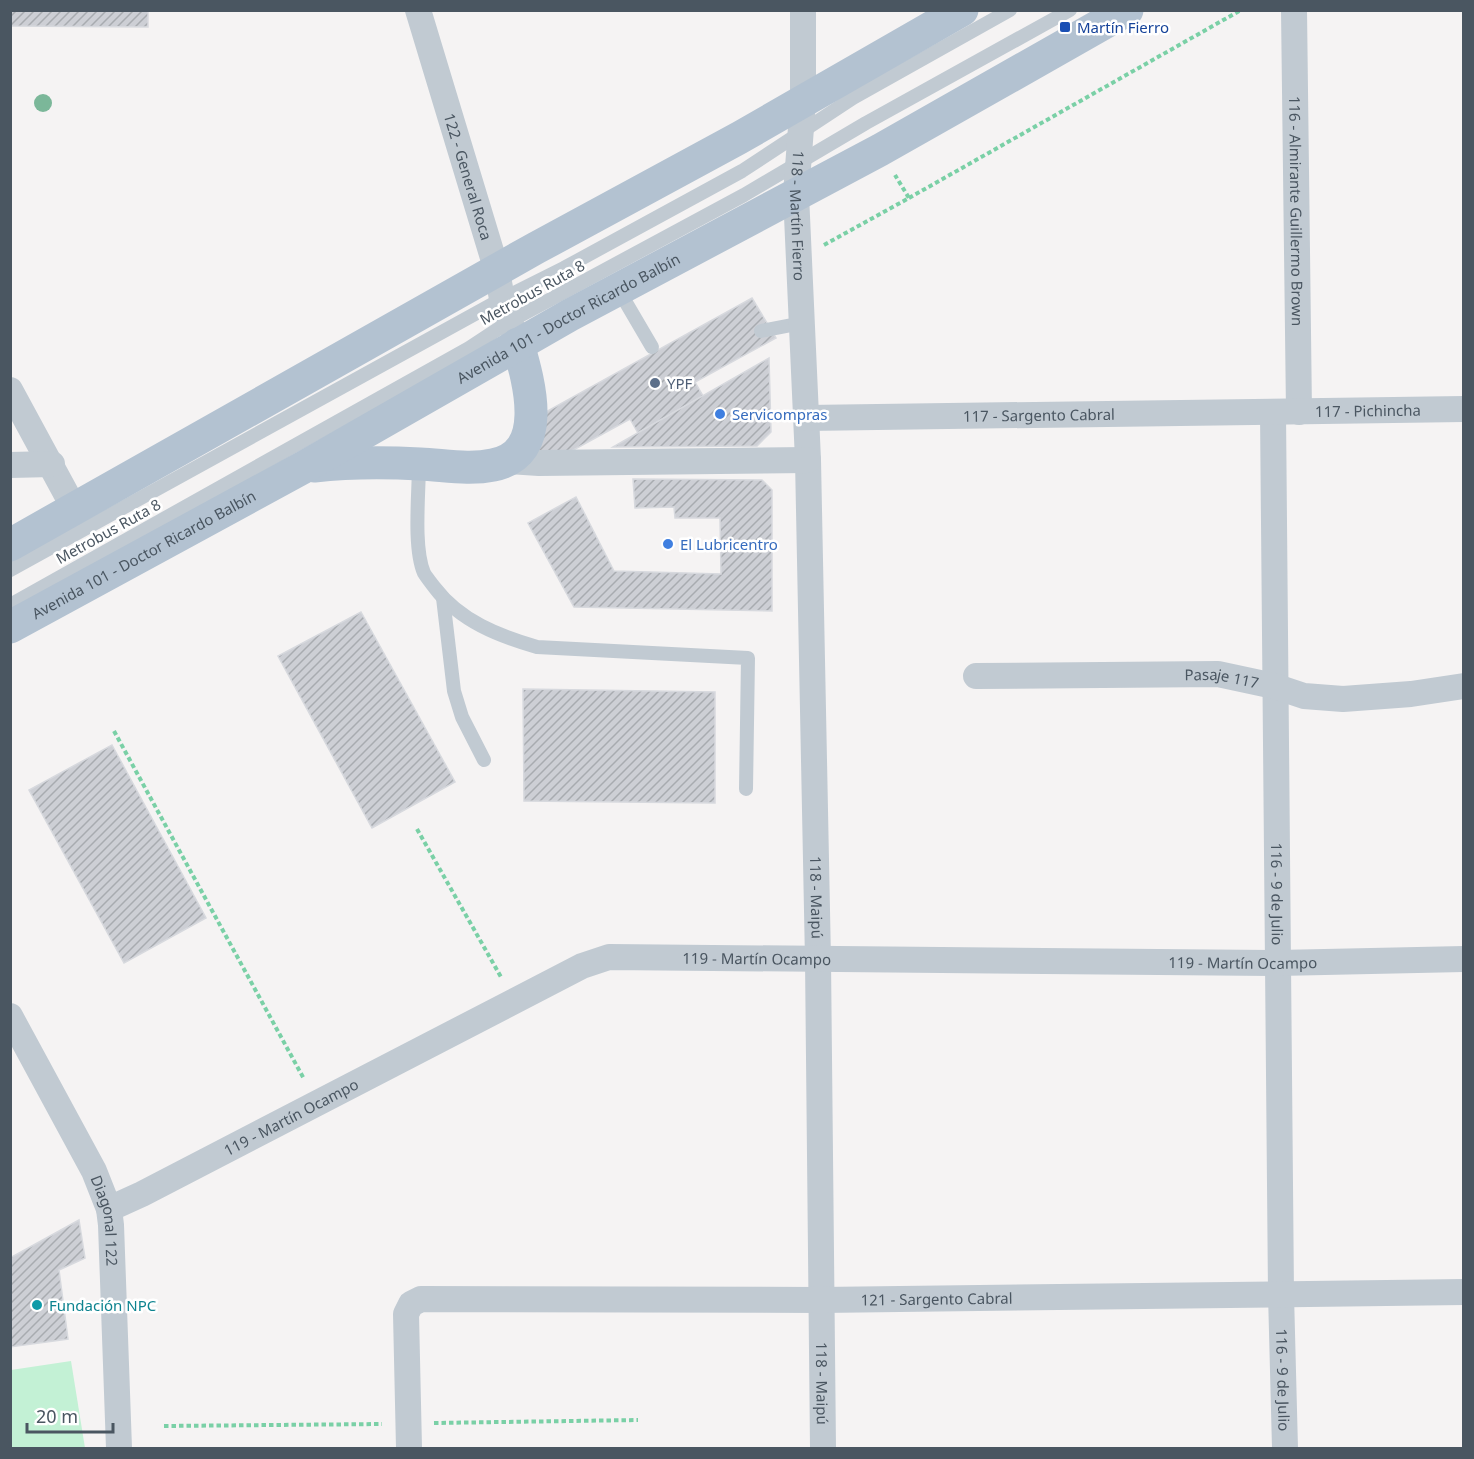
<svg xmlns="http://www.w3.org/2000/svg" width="1474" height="1459" viewBox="0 0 1474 1459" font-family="'Noto Sans',sans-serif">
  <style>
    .green { fill: #c3f1d5 }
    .building { fill: url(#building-hatch); stroke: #d7d9de; stroke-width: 1.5 }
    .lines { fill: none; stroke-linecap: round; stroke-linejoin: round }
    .path { stroke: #7ad0a6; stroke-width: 4; stroke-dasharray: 4.5 3; stroke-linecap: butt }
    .lane { stroke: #c1cad2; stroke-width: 14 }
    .street { stroke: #c1cad2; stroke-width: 26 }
    .primary { stroke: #b3c2d1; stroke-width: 33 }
    .tree { fill: #7bb799 }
    .transit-dot { fill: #1a4fb4; stroke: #fff; stroke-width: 2 }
    .service-dot { fill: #5c6f8a; stroke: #fff; stroke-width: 2 }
    .shop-dot { fill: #3f7fe0; stroke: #fff; stroke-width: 2 }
    .culture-dot { fill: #0f9aa8; stroke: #fff; stroke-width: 2 }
    .labels { text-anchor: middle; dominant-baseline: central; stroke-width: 5; stroke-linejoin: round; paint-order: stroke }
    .transit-label { font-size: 15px; fill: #164399; stroke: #fff; text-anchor: start }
    .street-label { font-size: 15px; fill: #4a5661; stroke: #fff }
    .service-label { font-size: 15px; fill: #4e5e75; stroke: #fff; text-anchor: start }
    .shop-label { font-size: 15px; fill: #366cbe; stroke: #fff; text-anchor: start }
    .culture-label { font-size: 15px; fill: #0d838f; stroke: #fff; text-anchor: start }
  </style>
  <defs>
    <pattern id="building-hatch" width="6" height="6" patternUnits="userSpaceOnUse" patternTransform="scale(1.5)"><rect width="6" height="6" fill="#cdcfd5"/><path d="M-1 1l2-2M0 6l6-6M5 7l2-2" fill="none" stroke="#a8abb0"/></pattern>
  </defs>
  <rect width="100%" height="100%" fill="#f5f3f3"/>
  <path class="green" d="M71,1361L85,1448H11V1370Z"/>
  <g class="building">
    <path d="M10,10H148V27L10,26Z"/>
    <path d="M752,298L776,338L695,382L703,396L638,433L630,419L546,465L524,424Z"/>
    <path d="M769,358L771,432L757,446L613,447Z"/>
    <path d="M633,479L762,480L772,490V611L574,607L528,523L576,497L614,571L721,574L720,518H675L674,507L635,508Z"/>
    <path d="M361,612L455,782L372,828L278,656Z"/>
    <path d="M523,689L715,692V803L524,801Z"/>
    <path d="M112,745L206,918L124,963L29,790Z"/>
    <path d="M79,1220L85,1258L59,1270L68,1339L10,1347V1258Z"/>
  </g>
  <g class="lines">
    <g class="path">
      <path d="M909,198L1241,10"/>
      <path d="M824,245L909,198L895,175"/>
      <path d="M114,731L304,1079"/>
      <path d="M417,829L501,977"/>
      <path d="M434,1423L638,1420"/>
      <path d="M164,1426L382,1424"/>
    </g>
    <g class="lane">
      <path d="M618,289L652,347"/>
      <path d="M761,331L802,323"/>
      <path d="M419,464C419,492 413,548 424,573C427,578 432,584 435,588C460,621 499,636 537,647L748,658L746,789"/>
      <path d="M10,570L502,299L564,268L742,171L853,98L1010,10"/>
      <path d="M443,598L454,691L462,717L484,760"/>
      <path d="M10,605L469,348L510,321L744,195L866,123L1070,10"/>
    </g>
    <g class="street">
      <path id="s1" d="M418,10L497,271L502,299L518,344"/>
      <path id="s2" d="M803,10V101L796,194L808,460L818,960L823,1448"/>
      <path id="s3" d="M1294,10L1299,412"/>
      <path d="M10,390L75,510"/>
      <path id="s4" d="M1273,412L1281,1294L1285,1448"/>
      <path id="s5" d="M807,418L1464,409"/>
      <path d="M507,461L539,463L808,460"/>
      <path d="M10,465L52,464"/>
      <path id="s6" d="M976,676L1218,674L1274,686L1304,696L1343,699L1411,694L1464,686"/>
      <path id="s7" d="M10,1016L94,1171L109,1209L111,1225L119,1448"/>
      <path id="s8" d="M109,1209L142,1194L582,966L609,957L1278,963L1464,959"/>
      <path id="s9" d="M409,1448L406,1314L411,1304L421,1299L821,1300L1464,1292"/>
    </g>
    <g class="primary">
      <path d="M314,466C350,462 384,462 420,464C444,465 469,470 493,465C550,454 529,382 518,344"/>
      <path d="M10,545L536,248L739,138L962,10"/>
      <path id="s10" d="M10,627L304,467L570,315L880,150L1127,10"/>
    </g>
  </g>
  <circle class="tree" cx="43" cy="103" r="9"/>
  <rect class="transit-dot" x="1059" y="21" width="12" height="12" rx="3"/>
  <circle class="service-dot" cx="655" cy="383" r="6"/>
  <g class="shop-dot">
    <circle cx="720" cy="414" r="6"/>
    <circle cx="668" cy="544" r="6"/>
  </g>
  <circle class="culture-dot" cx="37" cy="1305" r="6"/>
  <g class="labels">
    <g class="transit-label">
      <text x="1077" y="27">Martín Fierro</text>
    </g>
    <g class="street-label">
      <text stroke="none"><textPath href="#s1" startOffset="174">122 - General Roca</textPath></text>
      <text stroke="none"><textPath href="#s3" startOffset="201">116 - Almirante Guillermo Brown</textPath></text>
      <text stroke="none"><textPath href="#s2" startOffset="206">118 - Martín Fierro</textPath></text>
      <text transform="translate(532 292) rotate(-29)">Metrobus Ruta 8</text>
      <text stroke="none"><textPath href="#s10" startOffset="638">Avenida 101 - Doctor Ricardo Balbín</textPath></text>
      <text stroke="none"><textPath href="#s5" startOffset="561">117 - Pichincha</textPath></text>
      <text stroke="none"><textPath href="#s5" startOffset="232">117 - Sargento Cabral</textPath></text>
      <text transform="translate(108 531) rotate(-29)">Metrobus Ruta 8</text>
      <text stroke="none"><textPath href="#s10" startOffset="152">Avenida 101 - Doctor Ricardo Balbín</textPath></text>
      <text stroke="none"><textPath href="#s6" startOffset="246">Pasaje 117</textPath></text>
      <text stroke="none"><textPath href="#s4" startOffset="482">116 - 9 de Julio</textPath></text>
      <text stroke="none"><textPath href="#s2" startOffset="888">118 - Maipú</textPath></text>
      <text stroke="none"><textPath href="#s8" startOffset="708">119 - Martín Ocampo</textPath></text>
      <text stroke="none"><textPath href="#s8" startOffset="1194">119 - Martín Ocampo</textPath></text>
      <text stroke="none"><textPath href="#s8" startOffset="204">119 - Martín Ocampo</textPath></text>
      <text stroke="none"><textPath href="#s7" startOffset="228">Diagonal 122</textPath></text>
      <text stroke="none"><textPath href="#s9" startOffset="672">121 - Sargento Cabral</textPath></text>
      <text stroke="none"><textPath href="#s4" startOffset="968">116 - 9 de Julio</textPath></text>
      <text stroke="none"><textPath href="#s2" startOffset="1374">118 - Maipú</textPath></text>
    </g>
    <g class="service-label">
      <text x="667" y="383">YPF</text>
    </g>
    <g class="shop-label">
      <text x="732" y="414">Servicompras</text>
      <text x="680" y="544">El Lubricentro</text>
    </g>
    <g class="culture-label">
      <text x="49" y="1305">Fundación NPC</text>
    </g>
  </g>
  <rect width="1474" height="1459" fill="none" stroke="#4a5661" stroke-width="24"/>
  <path d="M27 1423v9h86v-9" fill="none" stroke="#4a5661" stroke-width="3"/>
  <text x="36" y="1423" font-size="18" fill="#4a5661" stroke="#ffffff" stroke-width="4.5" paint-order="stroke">20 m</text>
</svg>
